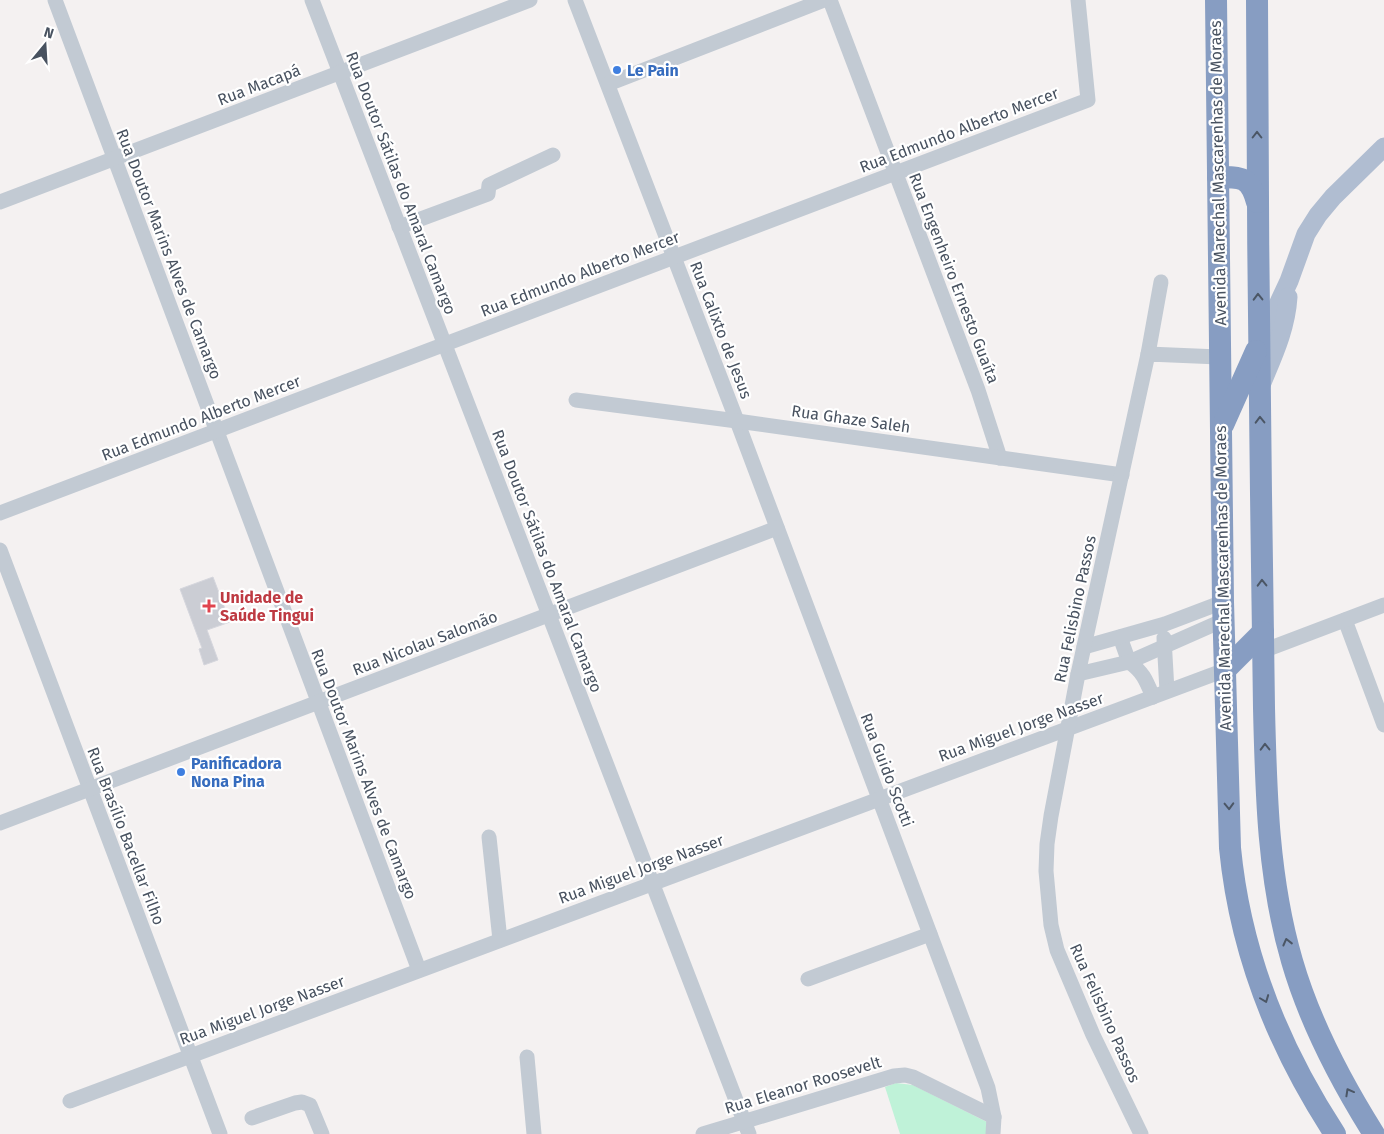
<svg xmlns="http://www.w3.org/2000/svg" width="1384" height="1134" viewBox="0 0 1384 1134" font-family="'Fira Sans',sans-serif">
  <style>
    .green { fill: #bff2d8 }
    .building { fill: #cbcdd4; stroke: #d5d6dd }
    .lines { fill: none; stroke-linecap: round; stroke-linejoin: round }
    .minor { stroke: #c2cad3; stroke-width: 15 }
    .major { stroke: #b0bdd1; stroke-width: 19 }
    .highway { stroke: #879dc2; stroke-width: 22 }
    .oneway { stroke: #4b5665 }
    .shop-dot { fill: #3f7fe0; stroke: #fff; stroke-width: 2 }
    .health-dot { fill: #e0444e; stroke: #fff; stroke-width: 2 }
    .labels { text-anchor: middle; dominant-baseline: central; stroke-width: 4.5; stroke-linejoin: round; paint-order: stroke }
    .shop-label { font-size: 16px; font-weight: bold; fill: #366cbe; stroke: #fff; text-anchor: start }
    .street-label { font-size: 16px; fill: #485260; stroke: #fff }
    .health-label { font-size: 16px; font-weight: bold; fill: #be3a42; stroke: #fff; text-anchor: start }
  </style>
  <rect width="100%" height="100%" fill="#f4f1f1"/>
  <path class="green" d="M896,1083L913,1085L987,1122L986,1134H900L885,1087Z"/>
  <path class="building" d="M213,577L230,622L207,630L218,660L204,665L199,649L202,648L180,589Z"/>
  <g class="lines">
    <g class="minor">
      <path d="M55,0L419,970"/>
      <path d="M312,0L749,1134"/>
      <path d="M575,0L737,421L988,1088L994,1117L993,1134"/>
      <path d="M830,0L978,390L1000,458"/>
      <path d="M608,84L824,0"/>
      <path d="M0,202L530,0"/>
      <path d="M399,227L488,194L489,185L553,155"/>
      <path d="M1148,354L1161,282"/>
      <path d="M576,400L737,421L1122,475"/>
      <path d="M0,513L1088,100L1078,0"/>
      <path d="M0,550L220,1134"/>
      <path d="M1345,620L1384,725"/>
      <path d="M1120,637L1129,662L1224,620"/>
      <path d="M1164,638L1167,691"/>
      <path d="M1084,647L1165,624L1223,602"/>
      <path d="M1263,651L1384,605"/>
      <path d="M1078,674L1129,662C1143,672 1146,680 1153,697"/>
      <path d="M0,823L777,528"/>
      <path d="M489,837L500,940"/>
      <path d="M808,979L930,934"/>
      <path d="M527,1057L534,1134"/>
      <path d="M70,1101L1225,670"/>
      <path d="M252,1118L295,1103L302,1102L310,1105L322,1134"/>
      <path d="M703,1134L894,1076L905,1075L913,1077L994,1117"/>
      <path d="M1141,1134L1093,1035L1057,950L1051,925L1046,871L1047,844L1051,816L1078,674L1148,354L1219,357"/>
    </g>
    <g class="major">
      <path d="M1260,343L1289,281L1306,234L1318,215L1333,197L1384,147"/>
      <path d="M1261,385C1273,356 1286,329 1288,297"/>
    </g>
    <g class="highway">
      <path d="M1216,0L1223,602L1230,848C1240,951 1278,1047 1335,1134"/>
      <path d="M1257,0C1257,165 1259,329 1261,494C1262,565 1263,637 1264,708C1266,794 1268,879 1292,961C1310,1023 1340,1080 1374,1134"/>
      <path d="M1218,177C1242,177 1250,177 1257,202"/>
      <path d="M1223,425L1256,351"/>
      <path d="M1225,670L1263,632"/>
    </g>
  </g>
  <defs><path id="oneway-chevron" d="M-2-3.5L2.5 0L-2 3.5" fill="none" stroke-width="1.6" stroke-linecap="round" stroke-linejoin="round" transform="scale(1.25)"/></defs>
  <g class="oneway">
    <use href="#oneway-chevron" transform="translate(1257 135) rotate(-90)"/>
    <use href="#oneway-chevron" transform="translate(1258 297) rotate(-91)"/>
    <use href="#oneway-chevron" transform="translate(1260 420) rotate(-91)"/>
    <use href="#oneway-chevron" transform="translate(1262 583) rotate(-91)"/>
    <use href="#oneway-chevron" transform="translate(1265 747) rotate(-91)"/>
    <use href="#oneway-chevron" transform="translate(1229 806) rotate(88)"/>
    <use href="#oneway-chevron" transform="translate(1287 942) rotate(-104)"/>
    <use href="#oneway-chevron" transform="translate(1265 999) rotate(69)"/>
    <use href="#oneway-chevron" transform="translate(1349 1092) rotate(-119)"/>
  </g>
  <g class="shop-dot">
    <circle cx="617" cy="70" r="5"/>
    <circle cx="181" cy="772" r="5"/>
  </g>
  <path class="health-dot" d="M206.5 598.5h5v5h5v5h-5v5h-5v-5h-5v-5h5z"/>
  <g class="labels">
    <g class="shop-label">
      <text x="627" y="70">Le Pain</text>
      <text x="191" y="763">Panificadora<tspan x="191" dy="18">Nona Pina</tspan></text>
    </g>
    <g class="street-label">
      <text transform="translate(259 85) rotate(-21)">Rua Macapá</text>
      <text transform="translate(959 130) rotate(-21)">Rua Edmundo Alberto Mercer</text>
      <text transform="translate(1218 173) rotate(-91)">Avenida Marechal Mascarenhas de Moraes</text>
      <text transform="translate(401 183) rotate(69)">Rua Doutor Sátilas do Amaral Camargo</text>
      <text transform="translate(169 254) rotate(69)">Rua Doutor Marins Alves de Camargo</text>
      <text transform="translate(580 274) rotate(-21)">Rua Edmundo Alberto Mercer</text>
      <text transform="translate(954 278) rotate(69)">Rua Engenheiro Ernesto Guaíta</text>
      <text transform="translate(721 330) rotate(69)">Rua Calixto de Jesus</text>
      <text transform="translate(201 418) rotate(-21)">Rua Edmundo Alberto Mercer</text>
      <text transform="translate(851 419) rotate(8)">Rua Ghaze Saleh</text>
      <text transform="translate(547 561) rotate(69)">Rua Doutor Sátilas do Amaral Camargo</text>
      <text transform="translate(1223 578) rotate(-91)">Avenida Marechal Mascarenhas de Moraes</text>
      <text transform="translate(1075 609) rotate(-78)">Rua Felisbino Passos</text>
      <text transform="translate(425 643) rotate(-21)">Rua Nicolau Salomão</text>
      <text transform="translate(1021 727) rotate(-20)">Rua Miguel Jorge Nasser</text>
      <text transform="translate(887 770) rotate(69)">Rua Guido Scotti</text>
      <text transform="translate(364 774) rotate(69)">Rua Doutor Marins Alves de Camargo</text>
      <text transform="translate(126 836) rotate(69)">Rua Brasílio Bacellar Filho</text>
      <text transform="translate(641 869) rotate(-20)">Rua Miguel Jorge Nasser</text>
      <text transform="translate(262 1010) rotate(-20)">Rua Miguel Jorge Nasser</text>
      <text transform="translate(1105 1013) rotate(66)">Rua Felisbino Passos</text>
      <text transform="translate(803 1085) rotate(-17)">Rua Eleanor Roosevelt</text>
    </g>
    <g class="health-label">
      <text x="220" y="597">Unidade de<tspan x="220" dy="18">Saúde Tingui</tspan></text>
    </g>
  </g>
  <g transform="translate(45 45) rotate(18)" stroke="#ffffff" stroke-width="4" paint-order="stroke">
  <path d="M0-4L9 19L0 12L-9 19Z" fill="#485260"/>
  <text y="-8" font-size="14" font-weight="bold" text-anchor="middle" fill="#485260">N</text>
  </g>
</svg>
